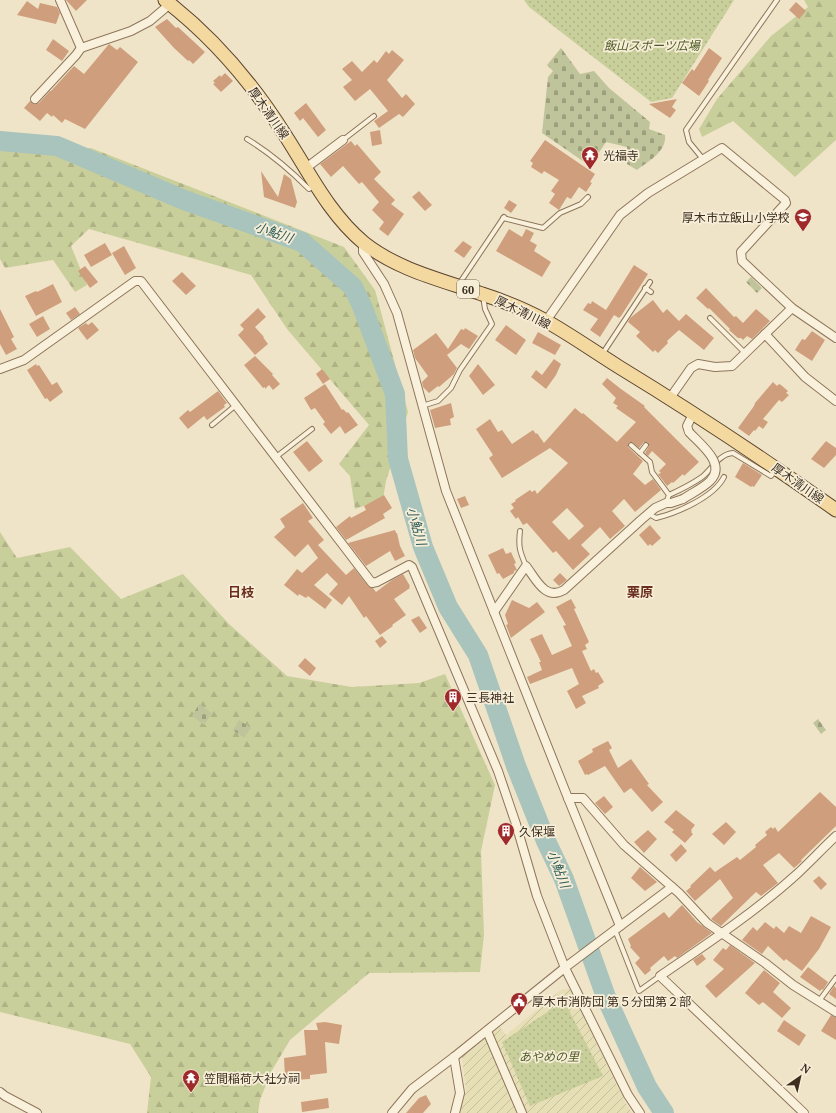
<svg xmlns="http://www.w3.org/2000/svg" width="836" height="1113" viewBox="0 0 836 1113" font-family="'Noto Serif','Noto Sans JP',serif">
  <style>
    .farmland { fill: url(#farmland-furrows) }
    .forest { fill: url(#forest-firs) }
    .cemetery { fill: url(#cemetery-stones) }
    .park { fill: url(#park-dots) }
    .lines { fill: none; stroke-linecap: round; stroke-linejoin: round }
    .river { stroke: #a9c4bc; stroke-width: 20 }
    .building { fill: #cf9f7d; fill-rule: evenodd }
    .service-casing { stroke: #8d765c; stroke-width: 6 }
    .minor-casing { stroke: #8d765c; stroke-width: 10 }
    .primary-casing { stroke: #5b4430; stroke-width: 15 }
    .service { stroke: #faf1dc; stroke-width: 4 }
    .minor { stroke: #faf1dc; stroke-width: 8 }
    .primary { stroke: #f3d9a0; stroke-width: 13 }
    .minor-bridge-casing { stroke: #8d765c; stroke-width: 10; stroke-linecap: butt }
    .minor-bridge { stroke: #faf1dc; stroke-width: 8 }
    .labels { text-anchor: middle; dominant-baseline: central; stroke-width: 3.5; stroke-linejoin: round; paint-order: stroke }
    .shield { fill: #f7eed8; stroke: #756857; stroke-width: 1 }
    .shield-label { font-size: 11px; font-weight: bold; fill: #3d2e20 }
    .park-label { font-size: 12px; font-style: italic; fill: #4d5a26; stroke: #f7eed8 }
    .street-label { font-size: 12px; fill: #3d2e20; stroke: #f7eed8 }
    .poi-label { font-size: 12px; fill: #3d2e20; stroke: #f7eed8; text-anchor: start }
    .water-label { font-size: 13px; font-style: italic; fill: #2f5d5a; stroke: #f7eed8 }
    .neighbourhood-label { font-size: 13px; font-weight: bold; fill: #6b2e1e; stroke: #f7eed8 }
  </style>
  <defs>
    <pattern id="farmland-furrows" width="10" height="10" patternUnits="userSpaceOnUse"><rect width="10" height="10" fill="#e6deb5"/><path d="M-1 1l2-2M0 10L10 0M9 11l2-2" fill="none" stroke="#c6bf9b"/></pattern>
    <pattern id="forest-firs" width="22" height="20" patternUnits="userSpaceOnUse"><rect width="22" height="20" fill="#c9cf9b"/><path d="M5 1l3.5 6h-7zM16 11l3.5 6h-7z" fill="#aeb285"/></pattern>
    <pattern id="cemetery-stones" width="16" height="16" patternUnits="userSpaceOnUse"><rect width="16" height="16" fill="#bfc49a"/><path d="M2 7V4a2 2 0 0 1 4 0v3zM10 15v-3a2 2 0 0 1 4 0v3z" fill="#9ca07d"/></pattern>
    <pattern id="park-dots" width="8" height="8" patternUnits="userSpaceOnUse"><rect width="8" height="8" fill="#c9cf9b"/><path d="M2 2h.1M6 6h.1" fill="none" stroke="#aeb285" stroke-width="1.8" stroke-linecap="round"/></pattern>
  </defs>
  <rect width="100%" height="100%" fill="#f0e4c8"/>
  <path class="farmland" d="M570,989L625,1102L632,1113H459L466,1091L462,1057L500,1027L506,1035L561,990Z"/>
  <g class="forest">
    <path d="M804,0H836V140L795,177L733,121L702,137L699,129L717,99L771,36L808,7Z"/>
    <path d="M91,148L344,247L375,290L408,412L386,481L383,499L355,509L350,476L339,464L369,425L287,329L251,275L89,229L71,246L87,285L75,292L53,260L5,268L0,259V150Z"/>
    <path d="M0,532L17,558L70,547L121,599L183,574L229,624L287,676L352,687L419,683L445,674L495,785L481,851L484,935L480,972L369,973L290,1040L271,1072L260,1100L258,1113H147L151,1077L130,1044L0,1012Z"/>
  </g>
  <g class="cemetery">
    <path d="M561,48L580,74L594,71L609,88L650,122L649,129L665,135C667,151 649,161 637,170L627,164V147L606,142L590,166L542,133L548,77L553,71L547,65Z"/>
    <path d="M751,277L762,288L757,293L746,282Z"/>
    <path d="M199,704L212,713L204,725L192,716Z"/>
    <path d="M818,719L826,730L821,734L813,723Z"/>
    <path d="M239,720L251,728L244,738L233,730Z"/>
  </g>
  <g class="park">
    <path d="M524,0H734L672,98L651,102L529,7Z"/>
    <path d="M564,1001L603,1076L530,1106L502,1042Z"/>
  </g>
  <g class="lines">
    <path class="river" d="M0,141L57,146L184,200L302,242L353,287L362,306L395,394L398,459L423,547L448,607L478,655L516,766L546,841L564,879L606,997L647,1087L664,1113"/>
  </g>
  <g class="building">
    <path d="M66,0H87L76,11Z"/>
    <path d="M27,1L38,9L40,3L57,7L60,13L56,24L17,15Z"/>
    <path d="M796,2L806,11L799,19L789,10Z"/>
    <path d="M167,19L176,28L178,27L205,52L193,64L189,60L188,61L174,48L155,27Z"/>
    <path d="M53,39L69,51L62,61L46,50Z"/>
    <path d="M109,44L117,50L120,47L138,62L85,129L65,119L62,123L53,115L52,117L47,113L40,121L24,108L30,101L34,104L39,103L50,91H51L74,66L84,74Z"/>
    <path d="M709,48L722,58L708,80L709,81L699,96L682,83L692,69L694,71Z"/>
    <path d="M392,50L404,60L387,80L402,98L406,94L415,104L403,117L399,114L379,128L374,121L388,111L370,89L355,101L343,87L352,80L342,69L352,61L362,72L374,60L377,63L386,51L389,54Z"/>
    <path d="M225,73L233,81L221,92L213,84L215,83L213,81L220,75L221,77Z"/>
    <path d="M677,99L672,107L676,110L670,118L649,104Z"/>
    <path d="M306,103L326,130L318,137L303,118L300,121L294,113Z"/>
    <path d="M380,130L382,144L372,146L370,132Z"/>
    <path d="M545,140L595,174L590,182L592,183L586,192L579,187L571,199L567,197L559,210L549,203L555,194L551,191L559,180L544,171L542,174L531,167L533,163L530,161Z"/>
    <path d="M351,141L355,146L357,144L381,172L374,179L395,200L391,204L404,214L388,236L379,229L384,222L372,210L379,202L362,182L359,184L343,166L331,177L320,164Z"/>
    <path d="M261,171L278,197L284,174L291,179L297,202L295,208L264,197Z"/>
    <path d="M419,191L432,205L425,211L412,197Z"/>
    <path d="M509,200L517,205L511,213L504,208Z"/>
    <path d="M509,229L522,237L526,229L534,233L530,241L537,245L534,251L551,262L542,277L496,251Z"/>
    <path d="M463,241L472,247L464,258L454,251Z"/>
    <path d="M105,243L112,255L91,267L84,255Z"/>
    <path d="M124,246L136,268L125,275L112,253Z"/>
    <path d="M634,265L648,274L621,316L619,318L614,315L600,337L590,330L598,319L583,310L588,303L591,304L592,301L606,310Z"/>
    <path d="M85,266L98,282L90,288L78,271Z"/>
    <path d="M182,272L196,286L186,295L172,281Z"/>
    <path d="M53,284L62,302L36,316L25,296L36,291L37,292Z"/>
    <path d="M706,288L734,317L736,316L743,323L756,309L770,321L752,339L747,336L743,340L741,338H738L729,330L730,329L709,308L708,309L696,298Z"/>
    <path d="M653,300L663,313L667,309L679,321L686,314L714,338L704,350L679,330L667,341L668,343L658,353L655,350L653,352L636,336L640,332L628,322L630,318Z"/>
    <path d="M75,307L80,314L71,320L66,313Z"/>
    <path d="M258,308L266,317L255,327L264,337H263L268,344L255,355L238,335L244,329L240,325Z"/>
    <path d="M0,309L14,337L11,339L17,349L6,355L0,344Z"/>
    <path d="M43,316L50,329L37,337L29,324Z"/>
    <path d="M92,322L99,330L87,340L78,328L86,323L88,325Z"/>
    <path d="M506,325L526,340L516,355L495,340Z"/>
    <path d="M465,328L478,336L469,349L461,344L447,355L457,368L454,374L439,387L438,386L429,393L423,387L422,382L428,376L415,358L413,350L436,333L448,349L461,329L464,330Z"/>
    <path d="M812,331L825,340L812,361L795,350L802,339L805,340Z"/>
    <path d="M538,332L561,345L555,355L532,343Z"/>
    <path d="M255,356L273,374L272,375L280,384L273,390L269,385L265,389V387L263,388L244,365Z"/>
    <path d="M554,359L561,364L556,375L546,389L531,377L536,370L542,375Z"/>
    <path d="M36,364L37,366L39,365L52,385L57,382L63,392L50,402L47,398L45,399L27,370Z"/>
    <path d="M478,364L495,385L483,395L469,376Z"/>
    <path d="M322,369L330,379L323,384L316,374Z"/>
    <path d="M607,378L621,389L645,406L644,407L699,462L684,476L683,474L673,483L672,482L667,486L658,474L661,473L659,471L666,464L652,451L648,456L645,453L649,446L648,442H644L639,448L632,442H629L628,445V447L643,461L633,474L645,485L653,479L661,490L635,512L624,499L612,511L625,526L610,539L600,527L581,545L590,554L573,570L556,551L553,553L527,523L523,525L518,517L516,519L510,511L514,508L511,504L516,501L515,500L530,490L532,492L535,490L537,494L568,463L550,448L502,478L489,458L493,455L476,429L490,419L498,432L502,430L512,444L533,430L536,434L537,433L544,443L575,408L582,414L583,413L617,442L636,422L616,408L618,406L613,403L616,398L602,384ZM567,508L584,526L569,540L552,522Z"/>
    <path d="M773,382L777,386L779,384L781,385L788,391L786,393L789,395L782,402L779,400L763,419L768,422L763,429L759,426L755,431L754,430L749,436L738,428L754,406L755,403Z"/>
    <path d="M325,384L342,410L343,409L347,413L348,412L358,425L345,434L340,426L331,434L323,424L325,422L315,408L311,410L304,398Z"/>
    <path d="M218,391L227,403L224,405L225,407L207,420L204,416L188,429L179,418L188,410L190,412Z"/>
    <path d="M451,403L454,417L450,419L451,425L435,428L430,410Z"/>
    <path d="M307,441L323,461L309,472L293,452Z"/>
    <path d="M826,441L836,448V455L824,468L811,459Z"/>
    <path d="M743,463L762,475L754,487L752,486L751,487L735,477Z"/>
    <path d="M384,495L392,508L383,514L385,518L346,540L336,527L350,516L351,518L366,510L364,506Z"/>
    <path d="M465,496L469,505L461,508L457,499Z"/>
    <path d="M303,503L313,518L308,521L324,540L318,545L346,575L354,568L368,586L373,588L376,592L392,580L403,574L410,586L409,587L410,588L394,599L406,615L392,625L393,626L380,635L366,616L364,618L349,596L342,605L329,594L338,584L327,573L314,585L332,600L325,609L308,596L306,598L299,594L298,596L284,585L297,569L302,573L318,558L308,544L295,557L274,537L285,527L280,519Z"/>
    <path d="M650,525L661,538L652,546L650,544L648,546L639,535Z"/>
    <path d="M395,530L396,533H397L400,546L405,556L395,561L390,551L366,566L348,543Z"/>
    <path d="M503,548L506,554L511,552L516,563L514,564L517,570L514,571V573L503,579L499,573L497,574L488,555Z"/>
    <path d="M560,573L567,580L559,586L553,580Z"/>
    <path d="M571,599L576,608L574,609L589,642L585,645L587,649L582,651L591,671L594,669L596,673L598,672L604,682L598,686L599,688L582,696L586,703L576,709L567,691L579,684L572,668L530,684L527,677L542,670L539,662H541L530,639L542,634L552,655L572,646L563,626L566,625L556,607Z"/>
    <path d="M512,600L529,608L537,602L545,612L511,638L506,625L508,624L505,615Z"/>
    <path d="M419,616L427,628L420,633L411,620Z"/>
    <path d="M382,636L387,642L380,648L375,641Z"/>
    <path d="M305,658L316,668L310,676L298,666Z"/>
    <path d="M608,741L612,748L609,750L618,768L631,759L649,784L647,785L663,802L652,812L631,788L624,793L605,766L588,775L587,774L585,775L578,761L593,752L592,749Z"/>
    <path d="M820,792L836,807V826L801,860L802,861L794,868L779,853L763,865L778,883L761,896L756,892L721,926L711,919L733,898L720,879L695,901L686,891L691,887L690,886L710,867L715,872L737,857L740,860L756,847L755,845L767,835L765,832L771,827L773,829L775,827L778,832Z"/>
    <path d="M604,796L613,807L605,814L595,803Z"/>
    <path d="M676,810L695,825L691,830L692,831L691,832L693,834L685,843L672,832L674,830L664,822Z"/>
    <path d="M726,822L736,832L724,845L712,834Z"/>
    <path d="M648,830L657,839L644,853L634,842Z"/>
    <path d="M681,844L687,851L676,862L670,855Z"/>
    <path d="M640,867L657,882L645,891L631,878Z"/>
    <path d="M819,876L827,884L821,890L813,881Z"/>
    <path d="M682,905L697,922L712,933L677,958L675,956L668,961L664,956L650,968L651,970L645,975L635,963L640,958L630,947L631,946L628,939L664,912L669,918Z"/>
    <path d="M811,916L831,927L819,949L802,971L786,959L784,961L768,946L762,954L742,940L753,927L757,931L765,922L774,929L776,926L784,933L789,926L801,933Z"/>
    <path d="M730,945L755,963L716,998L705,986L724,969L713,960L723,948L726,950Z"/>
    <path d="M702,954L706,959L697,966L693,960Z"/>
    <path d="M808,967L828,982L823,990L822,989L820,991L800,977Z"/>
    <path d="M764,970L780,983L773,992L791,1008L782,1018L763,1002L759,1005L745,993Z"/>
    <path d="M834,986L836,988V999L829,994Z"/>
    <path d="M831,1015L836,1017V1040L821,1031Z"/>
    <path d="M784,1020L806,1035L799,1046L777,1031Z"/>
    <path d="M325,1022L342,1025L339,1044L325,1042L327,1073L310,1075V1079L294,1080L295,1077L285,1078L284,1058L306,1055L304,1030H318L316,1023Z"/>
    <path d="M426,1095L431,1104L423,1113H406L419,1098Z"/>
    <path d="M328,1098L329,1108L302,1112L301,1102Z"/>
  </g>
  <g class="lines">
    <defs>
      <g id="service">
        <path d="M247,139C270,153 290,170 309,189L314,186"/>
        <path d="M343,140L374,116"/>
        <path d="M703,159L689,142L686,130L777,0"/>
        <path d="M503,218L543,228L560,213L581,204L588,197"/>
        <path d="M459,284L504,217"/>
        <path d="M645,288L651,292"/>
        <path d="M710,318L745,353"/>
        <path d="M603,353L650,282"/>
        <path d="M422,406L438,401L451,388L460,370L492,324L485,309L483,296"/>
        <path d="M212,425L236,405"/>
        <path d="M631,445L650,462L652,472L669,495L666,503"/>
        <path d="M640,453L646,445"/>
        <path d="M276,457L312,429"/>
        <path d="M669,495C680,490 692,484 702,477C712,469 719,454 733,453L771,476L775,471"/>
        <path d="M649,514L656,518C677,513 714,497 724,477"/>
        <path d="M520,531C518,547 520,552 526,566"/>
        <path d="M615,930L639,991L660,976"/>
        <path d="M819,1001L836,978"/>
      </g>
      <g id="minor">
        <path d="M60,0L81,48"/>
        <path d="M35,99L76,55L81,48L131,31L150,21L170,4"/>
        <path d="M306,168L343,140"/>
        <path d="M363,242V252L384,284L397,313L446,491L568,798L620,926"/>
        <path d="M546,321L620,215L648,193L722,148L785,200L786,203L741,252L742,261L792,308L836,338"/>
        <path d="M765,334L805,377L836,401"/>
        <path d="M0,369L24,360L135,281H141L372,583L377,582L409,565L412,567L498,771L516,824L537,896L565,968L628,1095L640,1113"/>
        <path d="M670,398L691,368L698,364L715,367L732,366L792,308"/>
        <path d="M689,432L687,426L693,414"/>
        <path d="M494,612L526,566C536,579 545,601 564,590L641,520L655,508L666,503H671L683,499"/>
        <path d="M568,798H583L624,845L679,893L707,923L765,963L793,985L836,1012"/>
        <path d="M487,1031L522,1113"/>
        <path d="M454,1057L460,1093L455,1113"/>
        <path d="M0,1092L5,1096L37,1113"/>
        <path d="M392,1113L412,1089L454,1057L567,966L672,887"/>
        <path d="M804,1113L660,976C707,944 755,912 797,874C810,862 823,848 836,836"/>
      </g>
      <path id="primary" d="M165,0C213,37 253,84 285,135C309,172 329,214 364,243C398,270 442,280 482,294C504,301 526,310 546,321C571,335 595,352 619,367C693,412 765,460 836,510"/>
    </defs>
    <use href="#service" class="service-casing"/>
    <use href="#minor" class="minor-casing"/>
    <use href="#primary" class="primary-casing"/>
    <use href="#service" class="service"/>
    <use href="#minor" class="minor"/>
    <use href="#primary" class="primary"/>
    <defs>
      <path id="minor-bridge" d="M683,499C692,493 703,488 710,481C727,464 701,445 689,432"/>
    </defs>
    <use href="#minor-bridge" class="minor-bridge-casing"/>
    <use href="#minor-bridge" class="minor-bridge"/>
  </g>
  <defs>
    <symbol id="temple-pin" viewBox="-11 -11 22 30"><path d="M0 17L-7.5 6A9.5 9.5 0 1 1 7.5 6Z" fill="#9e2a2b" stroke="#f7eed8"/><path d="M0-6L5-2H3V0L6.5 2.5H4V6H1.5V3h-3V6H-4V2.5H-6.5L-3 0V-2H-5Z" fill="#fff"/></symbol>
    <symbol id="school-pin" viewBox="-11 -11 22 30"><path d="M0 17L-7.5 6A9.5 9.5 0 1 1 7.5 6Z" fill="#9e2a2b" stroke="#f7eed8"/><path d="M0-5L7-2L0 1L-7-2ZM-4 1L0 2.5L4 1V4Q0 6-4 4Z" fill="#fff"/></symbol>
    <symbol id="building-pin" viewBox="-11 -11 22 30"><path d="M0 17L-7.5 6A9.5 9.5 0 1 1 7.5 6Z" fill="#9e2a2b" stroke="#f7eed8"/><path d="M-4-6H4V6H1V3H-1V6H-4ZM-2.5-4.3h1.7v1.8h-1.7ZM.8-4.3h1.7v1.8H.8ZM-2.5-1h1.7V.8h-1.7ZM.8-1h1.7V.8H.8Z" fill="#fff"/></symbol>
    <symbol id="civic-pin" viewBox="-11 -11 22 30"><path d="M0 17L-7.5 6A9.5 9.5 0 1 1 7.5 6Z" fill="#9e2a2b" stroke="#f7eed8"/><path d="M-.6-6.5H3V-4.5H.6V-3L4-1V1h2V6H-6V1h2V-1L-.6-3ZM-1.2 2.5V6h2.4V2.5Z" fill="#fff"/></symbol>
  </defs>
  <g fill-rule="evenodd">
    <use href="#temple-pin" x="580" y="145" width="20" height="27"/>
    <use href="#school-pin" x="793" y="207" width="20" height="27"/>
    <use href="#building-pin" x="443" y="687" width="20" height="27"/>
    <use href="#building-pin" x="496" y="821" width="20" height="27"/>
    <use href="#civic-pin" x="509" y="991" width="20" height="27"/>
    <use href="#temple-pin" x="181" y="1068" width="20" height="27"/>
  </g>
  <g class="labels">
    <rect class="shield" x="457" y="280" width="22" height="18" rx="3"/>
    <g class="shield-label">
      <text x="468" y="289">60</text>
    </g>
    <g class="park-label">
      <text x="652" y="45">飯山スポーツ広場</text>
      <text x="549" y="1056">あやめの里</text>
    </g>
    <g class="street-label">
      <text transform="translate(269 113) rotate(55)">厚木清川線</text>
      <text transform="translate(523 312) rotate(26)">厚木清川線</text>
      <text transform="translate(798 483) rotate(35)">厚木清川線</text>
    </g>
    <g class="poi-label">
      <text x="603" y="155">光福寺</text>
      <text x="790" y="217" text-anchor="end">厚木市立飯山小学校</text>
      <text x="466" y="697">三長神社</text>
      <text x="519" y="831">久保堰</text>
      <text x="532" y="1001">厚木市消防団 第５分団第２部</text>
      <text x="204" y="1078">笠間稲荷大社分祠</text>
    </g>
    <g class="water-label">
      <text transform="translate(274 232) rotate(19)">小鮎川</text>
      <text transform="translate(417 526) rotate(74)">小鮎川</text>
      <text transform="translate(559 869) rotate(68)">小鮎川</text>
    </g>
    <g class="neighbourhood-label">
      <text x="241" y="592">日枝</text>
      <text x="640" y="592">栗原</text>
    </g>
  </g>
  <g transform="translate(800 1077) rotate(34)" stroke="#f7eed8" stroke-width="3" paint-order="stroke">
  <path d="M0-3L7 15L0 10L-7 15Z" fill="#3d2e20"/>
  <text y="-6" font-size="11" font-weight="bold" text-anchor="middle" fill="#3d2e20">N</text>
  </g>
</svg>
